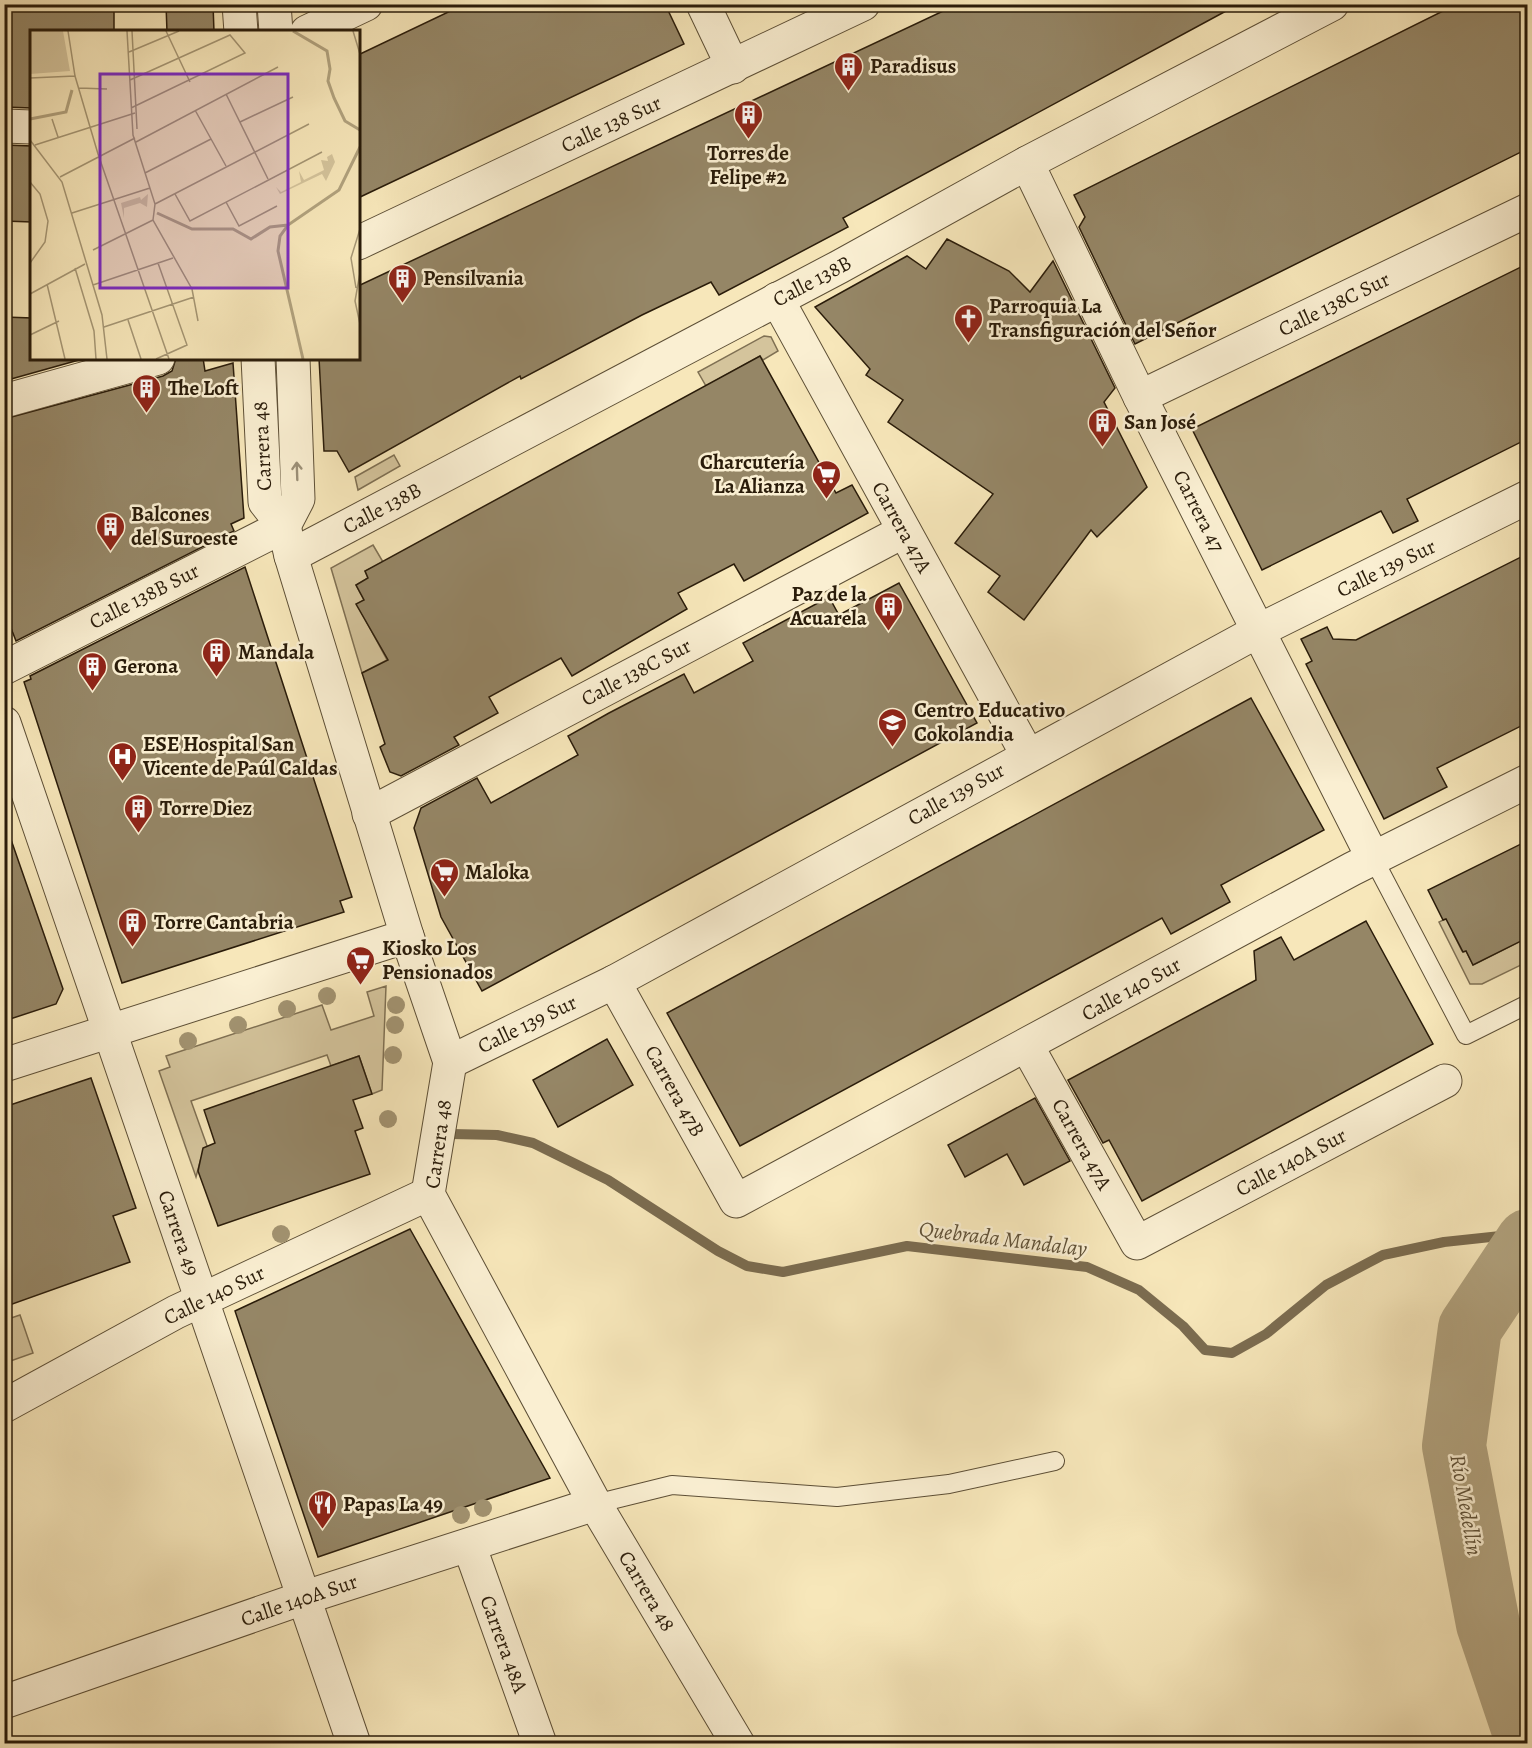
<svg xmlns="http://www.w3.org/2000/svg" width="1532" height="1748" viewBox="0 0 1532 1748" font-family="Alegreya,serif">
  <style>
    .green { fill: #d4c49c; stroke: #7f7053; stroke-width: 1.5 }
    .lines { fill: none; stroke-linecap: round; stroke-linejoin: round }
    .stream { stroke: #7b6c50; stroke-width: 10 }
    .river { stroke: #b1a27e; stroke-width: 64 }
    .building { fill: #958666; stroke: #2a1c0a; stroke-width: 1.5 }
    .lane-casing { stroke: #5d4f36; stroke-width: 20 }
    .street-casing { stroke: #5d4f36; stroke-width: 35 }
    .lane { stroke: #faefd2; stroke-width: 18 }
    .street { stroke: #faefd2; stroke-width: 33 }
    .tree { fill: #a29371 }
    .oneway { stroke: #9c9078 }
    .labels { text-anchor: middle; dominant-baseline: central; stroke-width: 5; stroke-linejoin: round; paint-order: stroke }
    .poi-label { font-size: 21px; font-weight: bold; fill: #2a1c0a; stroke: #faefd2; text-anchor: start }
    .street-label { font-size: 21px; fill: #2a1c0a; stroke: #faefd2 }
    .water-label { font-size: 22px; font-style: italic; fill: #605238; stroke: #faefd2 }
    .inset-river { fill: none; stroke: #b1a27e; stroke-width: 3 }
    .inset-road { fill: none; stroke: #a59674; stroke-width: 1.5 }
    .view { fill: #7b2cbf; fill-opacity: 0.15; stroke: #7b2cbf; stroke-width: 3 }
    .inset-edge { fill: none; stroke: #2a1c0a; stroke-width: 3 }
  </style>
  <rect width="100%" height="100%" fill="#f7e7ba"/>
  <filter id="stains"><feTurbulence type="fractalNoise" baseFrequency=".00333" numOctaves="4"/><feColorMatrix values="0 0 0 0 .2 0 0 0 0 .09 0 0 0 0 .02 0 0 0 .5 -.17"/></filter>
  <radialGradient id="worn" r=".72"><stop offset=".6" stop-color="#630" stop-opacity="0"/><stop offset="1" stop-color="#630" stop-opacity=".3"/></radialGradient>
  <g class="green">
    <path d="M764,336L771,337L778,351L763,360L760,356L706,386L698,372Z"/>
    <path d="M394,455L400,466L358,490L355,477Z"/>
    <path d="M373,545L383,562L365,571L368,578L356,585L364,600L357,604L387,660L362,673L331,568Z"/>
    <path d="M1449,917L1453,933L1462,951H1466L1473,965L1527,938V962L1482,984H1470L1439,922Z"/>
    <path d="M386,986L382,1090L372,1094L359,1056L331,1066L327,1055L191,1101L210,1154L201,1158L196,1177L159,1071L170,1067L166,1056L322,1005L331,1030L374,1016L367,992Z"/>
    <path d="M20,1315L33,1353L5,1363V1320Z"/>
  </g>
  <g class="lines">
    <path class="stream" d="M452,1134L497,1135L533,1143L608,1180L718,1251L747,1266L783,1272L907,1246L1087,1267L1139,1290L1183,1326L1205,1350L1232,1353L1266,1334L1326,1285L1383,1255L1444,1242L1528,1233"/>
    <path class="river" d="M1528,1241L1470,1328L1454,1446L1488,1624L1528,1743"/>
  </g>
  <g class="building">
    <path d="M4,4H114V32H32V108L4,107Z"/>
    <path d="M166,4H213L214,32H167Z"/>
    <path d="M465,4H665L684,44L358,198V55Z"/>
    <path d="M958,4H1239L843,218L848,227L719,295L711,282L642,315L521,379L520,376L349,472L337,451H324L319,358H358V286Z"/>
    <path d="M1457,4H1527V149L1135,344L1079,227L1085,217L1074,195Z"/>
    <path d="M4,145L32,146V222L4,221Z"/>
    <path d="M947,239L1009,271L1030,292L1053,261L1115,388L1104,402L1147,487L1097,537L1091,530L1024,620L988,592L1000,576L955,543L993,494L888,422L903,400L866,375L870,369L815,307L907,256L926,269Z"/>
    <path d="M1527,264V439L1407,499L1418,521L1393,533L1381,511L1262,570L1192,429Z"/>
    <path d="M4,317L32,318V358H86L4,381Z"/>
    <path d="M760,356L836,493L852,485L868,513L744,581L734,564L678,593L687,609L572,676L561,658L489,697L498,713L454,737L459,745L401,776L390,772L380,747L385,744L362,673L388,660L356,604L364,600L356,585L368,578L365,571Z"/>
    <path d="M176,358H203L205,371L233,363L244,518L231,524L234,531L16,641L4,610V419L163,376L172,371Z"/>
    <path d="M1527,554V723L1437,768L1447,787L1384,819L1306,664L1312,661L1301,639L1327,627L1333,639L1356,640Z"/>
    <path d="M245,567L352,897L340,901L344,912L122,983L24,682L31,679L30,676Z"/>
    <path d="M899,583L977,723L482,991L441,917L414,828L421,808L477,778L491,803L578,755L568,736L609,713L684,674L694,693L753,661L743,643L829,597L839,615Z"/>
    <path d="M1251,698L1324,830L1221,885L1230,902L1171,934L1162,918L740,1146L667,1013Z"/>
    <path d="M8,831L63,989L56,1004L4,1021V832Z"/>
    <path d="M1527,841V938L1473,965L1466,951L1463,952L1446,919L1443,920L1428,890Z"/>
    <path d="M1366,921L1433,1044L1142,1201L1109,1140L1103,1143L1068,1080L1256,980L1254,951L1281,937L1294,960Z"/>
    <path d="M607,1039L633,1085L558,1127L533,1080Z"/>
    <path d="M359,1056L372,1094L353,1100L363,1128L355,1131L370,1174L218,1226L198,1171L203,1148L215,1143L204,1110Z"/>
    <path d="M91,1078L136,1208L113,1216L130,1262L4,1307V1107Z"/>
    <path d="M1035,1098L1070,1161L1024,1185L1007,1154L965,1177L948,1145Z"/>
    <path d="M410,1229L550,1478L318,1557L235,1311Z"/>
  </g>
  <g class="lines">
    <defs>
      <g id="lane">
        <path d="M1373,858L1466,1035L1528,1004"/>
        <path d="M595,1504L672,1485L837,1497L949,1484L1055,1461"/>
      </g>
      <g id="street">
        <path d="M239,4L241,32"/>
        <path d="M274,4L276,32"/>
        <path d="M703,4L733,67"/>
        <path d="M307,32L366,4"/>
        <path d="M4,126L32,127"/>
        <path d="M1027,163L1140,397L1373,858"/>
        <path d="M358,243L863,4"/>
        <path d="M777,299L1027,754"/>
        <path d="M258,358L265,502L284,526L291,556L407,936L450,1062L428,1194L595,1504L738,1744"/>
        <path d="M1140,397L1528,210"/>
        <path d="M4,401L158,358"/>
        <path d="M284,526L298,499L293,358"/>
        <path d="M291,556L839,267L1027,163L1332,4"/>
        <path d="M4,668L284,526"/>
        <path d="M4,723L354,1744"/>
        <path d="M369,814L904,531"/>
        <path d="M614,982L736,1201L1352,869L1528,781"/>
        <path d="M1027,1046L1137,1243L1445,1081"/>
        <path d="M450,1062L614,982L1260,630L1528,497"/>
        <path d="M4,1065L407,936"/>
        <path d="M4,1406L176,1312L428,1194"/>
        <path d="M469,1545L540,1744"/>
        <path d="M4,1702L303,1598L595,1504"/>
      </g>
    </defs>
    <use href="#lane" class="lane-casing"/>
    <use href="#street" class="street-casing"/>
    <use href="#lane" class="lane"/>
    <use href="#street" class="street"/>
  </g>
  <g class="tree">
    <circle cx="327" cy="996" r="9"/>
    <circle cx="396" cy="1005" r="9"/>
    <circle cx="287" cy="1009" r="9"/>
    <circle cx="238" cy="1025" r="9"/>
    <circle cx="395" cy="1025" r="9"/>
    <circle cx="188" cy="1041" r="9"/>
    <circle cx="393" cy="1055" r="9"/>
    <circle cx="388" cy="1119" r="9"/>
    <circle cx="281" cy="1234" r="9"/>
    <circle cx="483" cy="1508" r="9"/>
    <circle cx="461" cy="1515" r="9"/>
  </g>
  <defs><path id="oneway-shaft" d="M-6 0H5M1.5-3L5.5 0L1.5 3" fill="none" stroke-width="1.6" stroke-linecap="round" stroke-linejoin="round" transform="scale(1.5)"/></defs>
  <use class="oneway" href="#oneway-shaft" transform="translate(297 471) rotate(-92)"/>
  <defs>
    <symbol id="building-pin" viewBox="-11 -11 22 30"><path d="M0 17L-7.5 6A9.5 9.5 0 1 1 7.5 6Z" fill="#8f2418" stroke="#faefd2"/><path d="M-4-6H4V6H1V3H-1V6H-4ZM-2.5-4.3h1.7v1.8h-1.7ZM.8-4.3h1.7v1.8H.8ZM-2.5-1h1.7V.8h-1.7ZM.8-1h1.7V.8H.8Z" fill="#fff"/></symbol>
    <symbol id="church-pin" viewBox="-11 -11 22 30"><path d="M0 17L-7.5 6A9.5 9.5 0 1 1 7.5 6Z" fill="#8f2418" stroke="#faefd2"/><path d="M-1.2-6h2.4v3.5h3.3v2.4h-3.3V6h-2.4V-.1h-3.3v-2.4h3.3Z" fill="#fff"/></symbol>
    <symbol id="supermarket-pin" viewBox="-11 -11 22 30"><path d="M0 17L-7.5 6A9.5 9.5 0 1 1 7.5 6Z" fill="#8f2418" stroke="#faefd2"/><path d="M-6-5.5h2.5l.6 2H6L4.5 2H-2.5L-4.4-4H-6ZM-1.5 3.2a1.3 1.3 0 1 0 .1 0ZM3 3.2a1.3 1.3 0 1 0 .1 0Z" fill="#fff"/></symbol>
    <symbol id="school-pin" viewBox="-11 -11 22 30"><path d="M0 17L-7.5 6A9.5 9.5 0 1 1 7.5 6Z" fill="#8f2418" stroke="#faefd2"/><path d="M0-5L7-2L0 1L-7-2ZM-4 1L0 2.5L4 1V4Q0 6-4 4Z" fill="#fff"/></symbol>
    <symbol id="hospital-pin" viewBox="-11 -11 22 30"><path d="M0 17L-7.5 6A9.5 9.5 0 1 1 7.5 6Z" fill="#8f2418" stroke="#faefd2"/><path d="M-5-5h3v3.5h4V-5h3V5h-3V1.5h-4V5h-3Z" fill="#fff"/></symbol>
    <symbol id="restaurant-pin" viewBox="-11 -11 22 30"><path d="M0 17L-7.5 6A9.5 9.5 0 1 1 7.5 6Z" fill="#8f2418" stroke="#faefd2"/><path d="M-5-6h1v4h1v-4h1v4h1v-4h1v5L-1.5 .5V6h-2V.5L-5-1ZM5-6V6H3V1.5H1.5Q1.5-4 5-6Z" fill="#fff"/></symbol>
  </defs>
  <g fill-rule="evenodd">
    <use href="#building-pin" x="832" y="50" width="33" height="45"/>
    <use href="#building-pin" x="732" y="98" width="33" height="45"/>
    <use href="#building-pin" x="386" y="262" width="33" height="45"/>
    <use href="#church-pin" x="952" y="302" width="33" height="45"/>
    <use href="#building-pin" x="130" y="372" width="33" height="45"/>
    <use href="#building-pin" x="1086" y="406" width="33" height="45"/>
    <use href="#supermarket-pin" x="810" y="458" width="33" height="45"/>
    <use href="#building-pin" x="94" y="510" width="33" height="45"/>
    <use href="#building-pin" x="872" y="590" width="33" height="45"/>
    <use href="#building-pin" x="200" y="636" width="33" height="45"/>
    <use href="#building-pin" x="76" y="650" width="33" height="45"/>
    <use href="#school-pin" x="876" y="706" width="33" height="45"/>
    <use href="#hospital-pin" x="106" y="740" width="33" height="45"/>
    <use href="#building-pin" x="122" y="792" width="33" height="45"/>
    <use href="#supermarket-pin" x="428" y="856" width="33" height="45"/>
    <use href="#building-pin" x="116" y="906" width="33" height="45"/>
    <use href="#supermarket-pin" x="344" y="944" width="33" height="45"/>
    <use href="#restaurant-pin" x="306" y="1488" width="33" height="45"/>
  </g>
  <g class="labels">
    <g class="poi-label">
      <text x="870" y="66">Paradisus</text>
      <text x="748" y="153" text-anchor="middle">Torres de<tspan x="748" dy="24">Felipe #2</tspan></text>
      <text x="423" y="278">Pensilvania</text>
      <text x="989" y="306">Parroquia La<tspan x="989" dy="24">Transfiguración del Señor</tspan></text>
      <text x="168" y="388">The Loft</text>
      <text x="1124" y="422">San José</text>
      <text x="805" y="462" text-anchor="end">Charcutería<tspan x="805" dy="24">La Alianza</tspan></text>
      <text x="131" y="514">Balcones<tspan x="131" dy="24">del Suroeste</tspan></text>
      <text x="867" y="594" text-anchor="end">Paz de la<tspan x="867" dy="24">Acuarela</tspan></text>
      <text x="238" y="652">Mandala</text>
      <text x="114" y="666">Gerona</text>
      <text x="914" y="710">Centro Educativo<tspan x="914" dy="24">Cokolandia</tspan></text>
      <text x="143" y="744">ESE Hospital San<tspan x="143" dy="24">Vicente de Paúl Caldas</tspan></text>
      <text x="160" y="808">Torre Diez</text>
      <text x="465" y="872">Maloka</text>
      <text x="154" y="922">Torre Cantabria</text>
      <text x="382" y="948">Kiosko Los<tspan x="382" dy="24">Pensionados</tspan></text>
      <text x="343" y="1504">Papas La 49</text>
    </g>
    <g class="street-label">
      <text transform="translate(611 124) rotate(-25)">Calle 138 Sur</text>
      <text transform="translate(812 281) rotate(-28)">Calle 138B</text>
      <text transform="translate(1334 304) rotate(-26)">Calle 138C Sur</text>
      <text transform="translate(262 446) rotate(-93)">Carrera 48</text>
      <text transform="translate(382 508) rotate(-28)">Calle 138B</text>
      <text transform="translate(1199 511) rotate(63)">Carrera 47</text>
      <text transform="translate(902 527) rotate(61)">Carrera 47A</text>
      <text transform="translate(1386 568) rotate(-26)">Calle 139 Sur</text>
      <text transform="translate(144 596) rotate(-27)">Calle 138B Sur</text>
      <text transform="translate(636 672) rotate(-28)">Calle 138C Sur</text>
      <text transform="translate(956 794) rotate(-29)">Calle 139 Sur</text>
      <text transform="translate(1131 989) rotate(-29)">Calle 140 Sur</text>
      <text transform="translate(527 1024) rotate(-26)">Calle 139 Sur</text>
      <text transform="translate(675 1091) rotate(61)">Carrera 47B</text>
      <text transform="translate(438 1144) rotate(-82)">Carrera 48</text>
      <text transform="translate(1082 1144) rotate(61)">Carrera 47A</text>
      <text transform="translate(1291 1162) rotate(-28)">Calle 140A Sur</text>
      <text transform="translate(179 1233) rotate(71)">Carrera 49</text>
      <text transform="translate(214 1295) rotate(-26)">Calle 140 Sur</text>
      <text transform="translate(647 1591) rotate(59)">Carrera 48</text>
      <text transform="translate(299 1600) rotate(-19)">Calle 140A Sur</text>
      <text transform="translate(504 1644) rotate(70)">Carrera 48A</text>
    </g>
    <g class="water-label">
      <text transform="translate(1003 1239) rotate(7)">Quebrada Mandalay</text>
      <text transform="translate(1466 1505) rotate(80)">Río Medellín</text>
    </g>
  </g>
  <g transform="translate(30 30)">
    <rect width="330" height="330" fill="#f7e7ba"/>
    <path d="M0,1H33L40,41L0,44ZM302,124L305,132L296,151L292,144L250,164L246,157L251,162L271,152L269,141L274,150L294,140L291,130L298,131L297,127ZM118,164L117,177L110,173L94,178V188L91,173L110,167L111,170Z" fill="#d4c49c"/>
    <path class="inset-river" d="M263,1L297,21L300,39L298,51L304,68L315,91L330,100M0,89L36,82L42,60M127,183L162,199H203L221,209L240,197L258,195M273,329L248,221L250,206L258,195L309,160L330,117"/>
    <path class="inset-road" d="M38,1L45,46L68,124L139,329M97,1L103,105L125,174L123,190L162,259L168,291M102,1L107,99M136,1L160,52M323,1L330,24M99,22L149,1M0,48L45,46M100,50L200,5L215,23L101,78M49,58L77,59M196,64L238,149M165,80L196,136M22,89L28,107M210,92L263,67M0,110L32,152L72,285L77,329M106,112L248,37M5,115L105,83M115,143L181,109M30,147L105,108M0,152L10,164L18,191L15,212L0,233M145,164L160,191L292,122M196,172L209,196L247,176M125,174L279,94M42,183L120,158M63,220L123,190M45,238L64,301L66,329M330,243L325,271L330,294M17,254L35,329M63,255L143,228M326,258L321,228L330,199M0,264L55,234M98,290L111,329M74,297L164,267M0,305L29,291M126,329L157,315L128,233"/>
    <path class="view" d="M70,44H258V258H70Z"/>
    <rect width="330" height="330" class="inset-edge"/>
  </g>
  <rect width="1532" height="1748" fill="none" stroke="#f7e7ba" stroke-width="24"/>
  <rect x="6" y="6" width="1520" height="1736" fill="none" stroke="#2a1c0a" stroke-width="3"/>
  <rect x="12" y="12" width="1508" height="1724" fill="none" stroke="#2a1c0a" stroke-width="1.5"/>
  <rect width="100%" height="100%" filter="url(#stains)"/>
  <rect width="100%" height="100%" fill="url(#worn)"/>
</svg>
